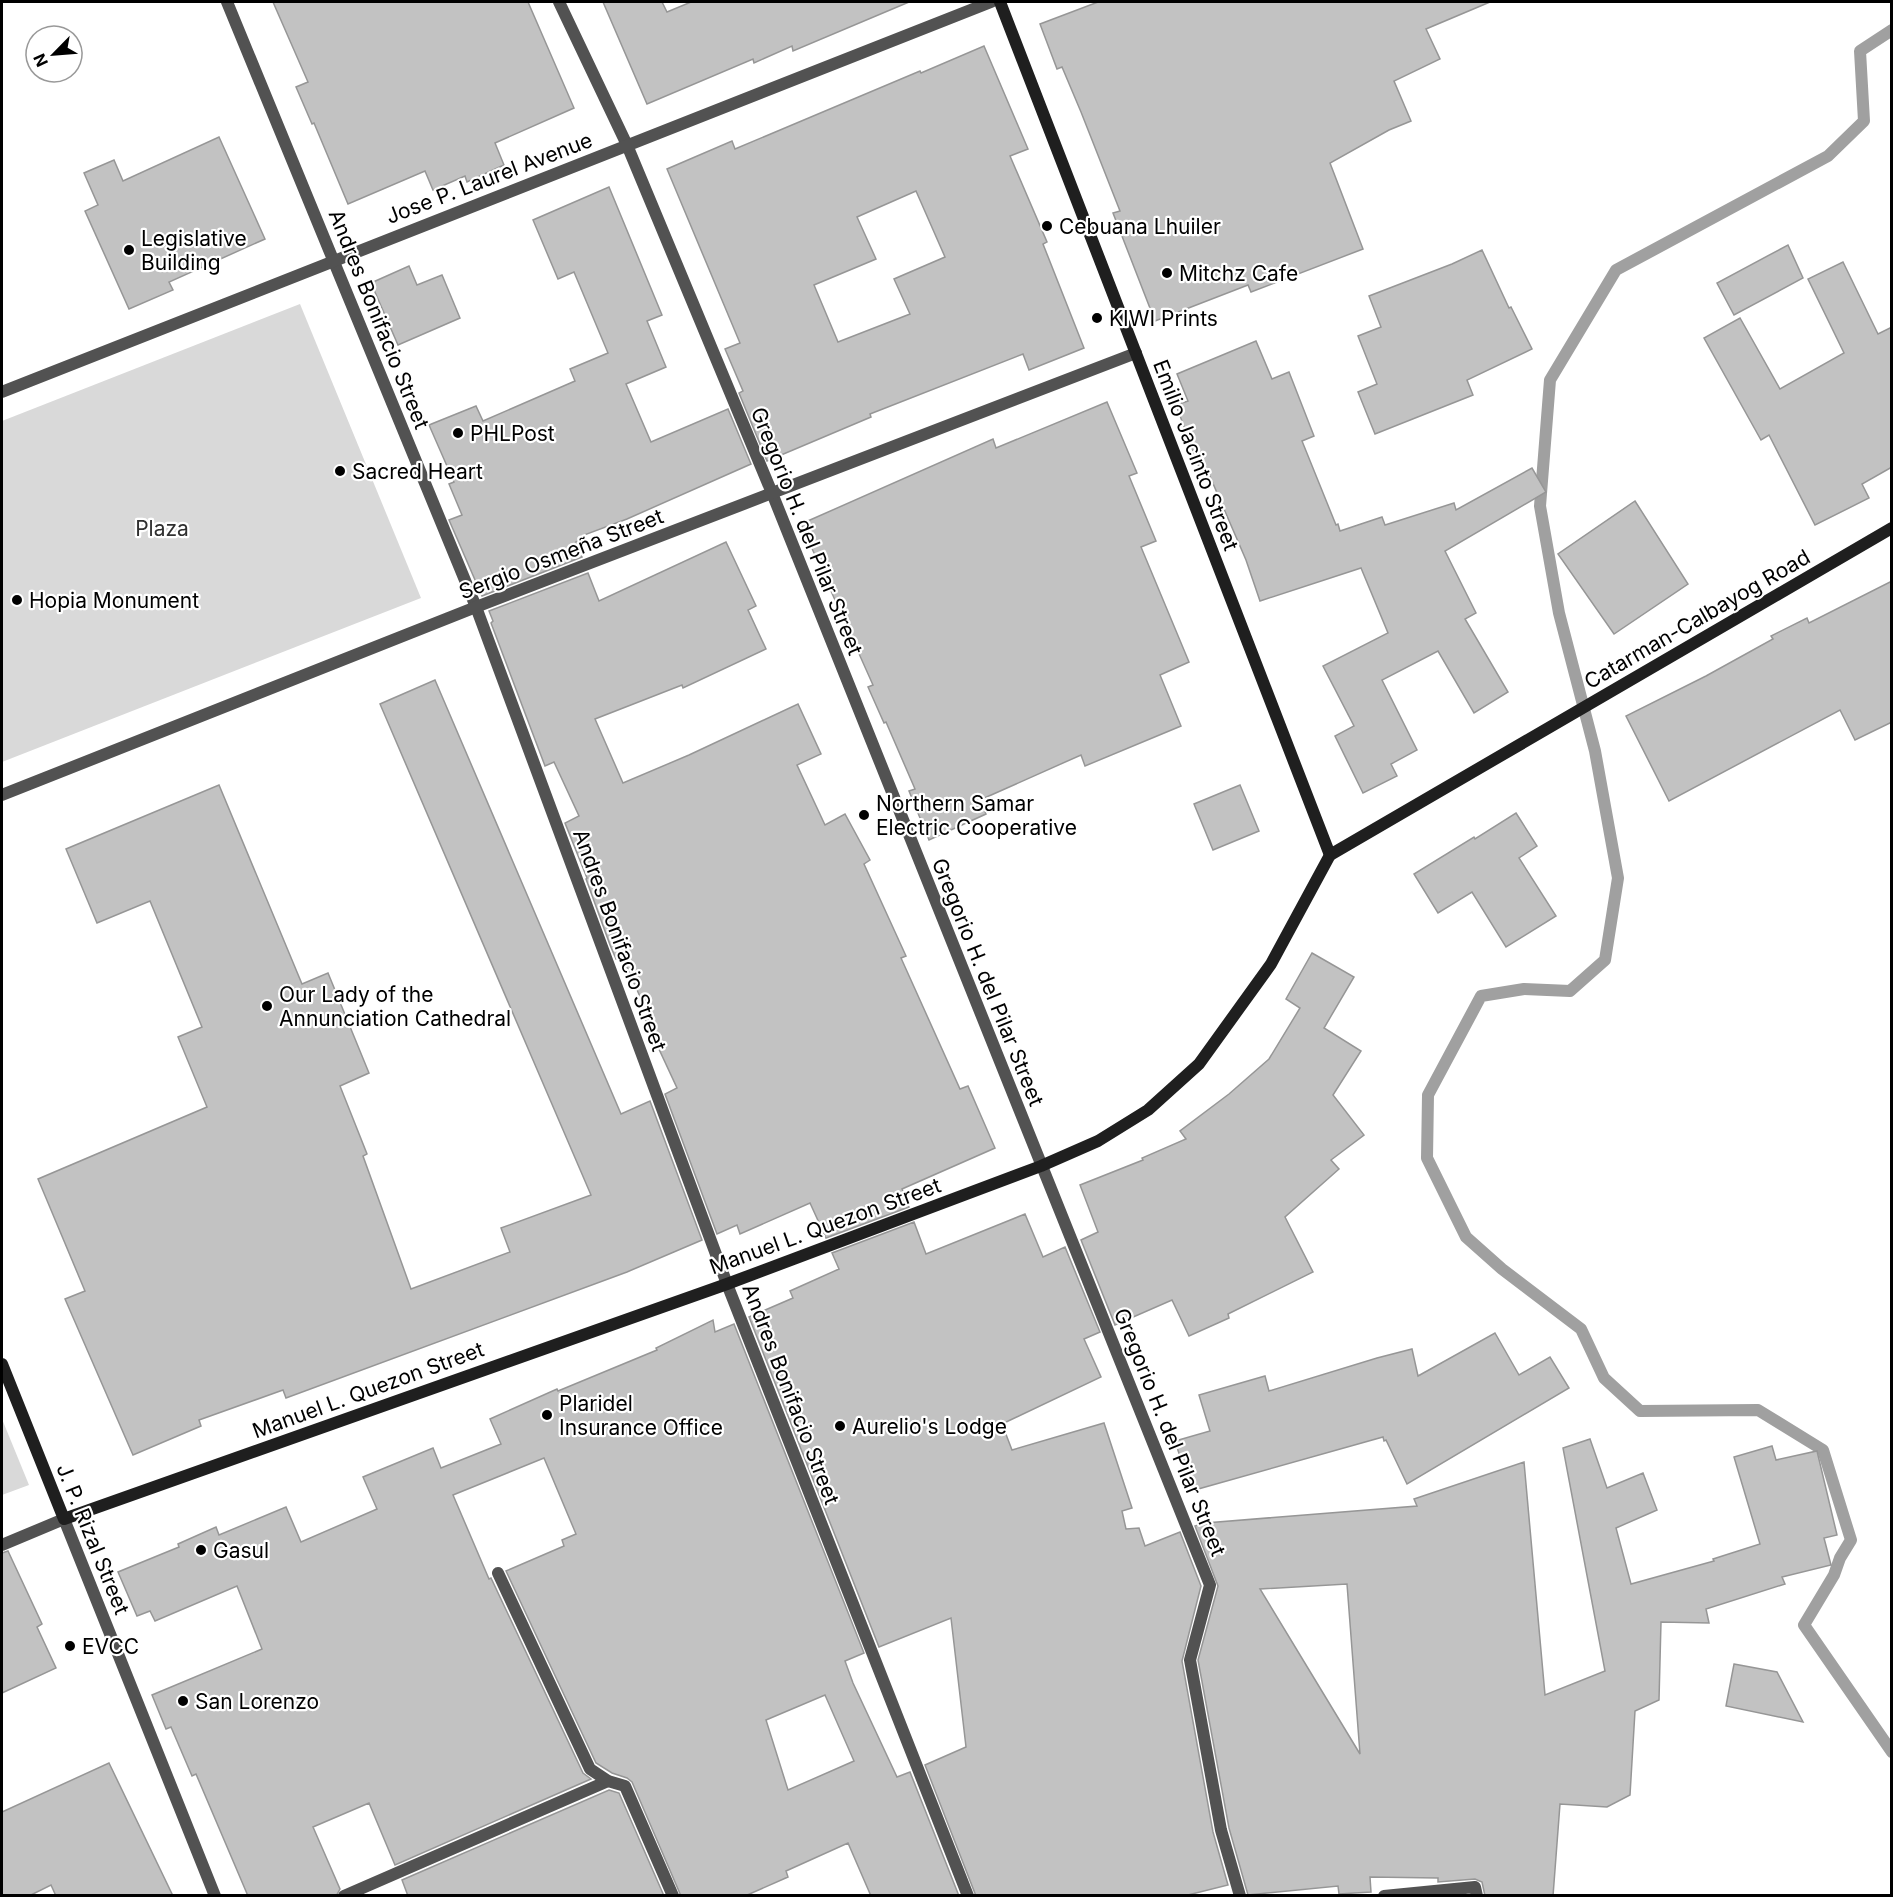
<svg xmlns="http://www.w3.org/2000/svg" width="1893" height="1897" viewBox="0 0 1893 1897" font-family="Inter,sans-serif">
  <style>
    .green { fill: #d9d9d9 }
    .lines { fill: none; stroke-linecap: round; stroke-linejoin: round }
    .stream { stroke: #a0a0a0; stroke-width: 12 }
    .building { fill: #c2c2c2; stroke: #969696; stroke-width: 1.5; fill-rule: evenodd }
    .lane { stroke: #525252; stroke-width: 12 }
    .street { stroke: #525252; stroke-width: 12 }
    .secondary { stroke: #1f1f1f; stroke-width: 12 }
    .poi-dot { fill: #000; stroke: #fff; stroke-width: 2 }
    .labels { text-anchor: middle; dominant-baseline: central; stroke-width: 4.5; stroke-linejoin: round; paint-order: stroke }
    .street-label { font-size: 21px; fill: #000; stroke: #fff }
    .poi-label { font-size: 21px; fill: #000; stroke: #fff; text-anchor: start }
    .park-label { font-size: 21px; fill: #303030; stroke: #fff }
  </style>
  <rect width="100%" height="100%" fill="#fff"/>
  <g class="green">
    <path d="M300,304L421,598L2,762V421Z"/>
    <path d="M2,1419L29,1485L2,1495Z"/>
  </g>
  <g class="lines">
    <path class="stream" d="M1892,30L1860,51L1864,121L1828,156L1616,270L1550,380L1540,506L1559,613L1595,751L1618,878L1605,960L1570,991L1524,989L1481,996L1428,1095L1427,1158L1466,1237L1502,1269L1581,1329L1604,1378L1640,1411L1758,1410L1823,1450L1851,1540L1840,1558L1834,1575L1804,1625L1892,1752"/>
  </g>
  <g class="building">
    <path d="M273,2H528L574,108L495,143L504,165L467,182L465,176L433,190L425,171L348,204L314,123L312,124L296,87L308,82Z"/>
    <path d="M603,2H662L667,12L691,2H909L793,51L792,46L754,63L753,59L647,104Z"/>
    <path d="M1098,2H1490L1426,29L1440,59L1394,81L1411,121L1389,130L1330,163L1363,249L1251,292L1248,285L1155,321L1113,213L1120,211L1081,112L1062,67L1057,69L1040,24Z"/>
    <path d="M984,46L1028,149L1010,156L1047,242L1043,244L1084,348L1029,370L1023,354L870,414L871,417L767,461L739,393L743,391L725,349L740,343L667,169L732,141L735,149L920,71L921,73ZM916,191L945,257L894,279L910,314L838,342L814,285L876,259L857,217Z"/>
    <path d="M219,137L265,239L169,282L173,290L129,309L85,211L98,205L84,173L114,160L123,181Z"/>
    <path d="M609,187L662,315L647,321L666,367L626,384L651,442L728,409L751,464L627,519L584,535L586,538L576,542L582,557L482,596L449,520L462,515L449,484L454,482L429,425L476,406L483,421L575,381L570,369L608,353L574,272L558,279L533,220Z"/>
    <path d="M1788,245L1803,278L1734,315L1717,283Z"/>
    <path d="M1482,250L1509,308L1511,307L1532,349L1467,380L1473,395L1375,434L1358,392L1377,384L1358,336L1381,327L1369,296L1452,264Z"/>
    <path d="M1843,262L1878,334L1892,327V467L1862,484L1869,498L1815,525L1769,435L1761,440L1704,338L1740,318L1780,389L1844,353L1808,279Z"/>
    <path d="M409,266L417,285L442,275L460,318L398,345L371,283Z"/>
    <path d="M1256,341L1272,379L1289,372L1314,436L1302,441L1336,525L1338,524L1340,531L1382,517L1385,525L1454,503L1456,510L1532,468L1546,492L1445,551L1476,613L1465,619L1508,692L1474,713L1438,651L1382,680L1417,750L1391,764L1397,776L1363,793L1335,736L1354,726L1323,666L1388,633L1361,568L1260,601L1246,560L1205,465L1199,467L1176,405L1188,401L1177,374Z"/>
    <path d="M1107,402L1137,473L1129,476L1156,541L1141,547L1189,662L1160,675L1181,726L1085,766L1081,755L980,800L986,814L929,840L909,791L915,789L886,722L884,723L868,687L873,685L801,524L993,439L996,448Z"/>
    <path d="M1635,501L1688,584L1614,634L1558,554Z"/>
    <path d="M726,542L756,606L748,610L766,649L683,688L682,685L595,719L623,783L689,755L798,704L821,754L797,765L825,825L845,814L870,860L864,864L906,956L901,958L960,1089L968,1086L995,1148L902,1189L909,1207L826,1238L810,1203L740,1234L737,1225L717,1234L665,1094L677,1088L645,1019L649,1017L622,956L616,959L610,945L586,879L587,878L565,823L579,816L554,762L545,766L491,623L493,621L489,611L588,573L599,601Z"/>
    <path d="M1892,581V722L1855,740L1840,710L1669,801L1626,716L1706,676L1773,639L1771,636L1807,618L1809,623Z"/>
    <path d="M435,680L621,1114L650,1101L702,1240L627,1272L286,1398L283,1390L199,1420L201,1426L133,1455L65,1299L85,1291L38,1179L207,1107L178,1037L202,1027L150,901L97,923L66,849L219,785L302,984L328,973L369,1073L340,1086L367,1154L363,1156L411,1289L510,1252L501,1228L591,1195L380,704Z"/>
    <path d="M1240,785L1259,831L1213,850L1194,804Z"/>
    <path d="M1516,813L1537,846L1519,858L1556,916L1506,947L1472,892L1438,913L1414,874L1474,837L1475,839Z"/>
    <path d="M1312,953L1354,977L1324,1028L1361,1051L1333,1095L1364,1135L1331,1160L1339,1169L1285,1217L1313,1272L1228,1314L1229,1318L1189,1336L1172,1300L1115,1325L1081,1240L1098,1232L1080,1185L1143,1160L1142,1158L1186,1139L1180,1131L1229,1094L1269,1059L1300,1008L1286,999Z"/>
    <path d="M1025,1214L1043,1257L1065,1247L1100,1332L1084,1339L1101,1377L1002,1424L1012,1450L1104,1423L1132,1508L1122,1511L1126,1529L1139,1528L1145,1546L1180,1532L1201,1586L1182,1661L1213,1832L1228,1885L1184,1896H976L925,1765L966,1747L951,1618L879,1647L749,1317L793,1298L790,1291L839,1269L832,1253L914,1222L926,1254Z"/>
    <path d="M713,1320L715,1332L734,1324L864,1653L845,1661L853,1683L897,1777L910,1772L959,1896H871L848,1843L786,1871L788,1877L745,1896H681L632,1782L627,1778L612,1773L596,1763L506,1571L564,1546L562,1540L576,1534L544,1458L453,1495L489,1579L491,1578L583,1773L591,1779L395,1865L369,1803L313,1827L340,1889L336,1896H248L196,1774L192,1776L171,1727L166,1729L152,1695L262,1649L237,1586L155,1621L150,1611L137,1616L118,1572L179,1547L178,1544L216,1527L219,1535L286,1507L301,1542L377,1509L363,1477L433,1448L441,1468L501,1444L490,1419L557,1389L558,1391L657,1350L656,1348ZM825,1695L854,1761L788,1790L766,1720Z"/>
    <path d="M1495,1333L1519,1375L1550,1357L1569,1388L1407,1484L1386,1440L1384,1441L1383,1437L1191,1491L1175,1441L1210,1431L1199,1395L1265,1376L1269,1391L1377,1358L1412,1349L1418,1376Z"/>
    <path d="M1590,1439L1607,1488L1643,1473L1657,1510L1616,1528L1631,1584L1714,1561L1713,1559L1760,1544L1734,1457L1772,1446L1776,1460L1817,1451L1837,1535L1824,1538L1831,1565L1782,1577L1785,1584L1706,1609L1709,1623L1661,1622L1659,1700L1635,1711L1630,1795L1607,1807L1560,1804L1553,1896H1485L1482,1882L1475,1879L1438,1882V1878L1370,1877L1371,1892L1339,1894L1338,1886L1248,1895L1229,1828L1198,1660L1218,1586L1195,1526L1205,1523L1417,1506L1414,1499L1524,1462L1545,1695L1605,1671L1563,1448ZM1347,1584L1360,1754L1260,1589Z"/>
    <path d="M8,1551L42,1624L37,1627L56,1668L2,1693V1553Z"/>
    <path d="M1734,1664L1777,1672L1803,1722L1726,1706Z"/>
    <path d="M109,1763L173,1896H56L51,1885L29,1896H2V1812Z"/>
    <path d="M609,1790L619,1793L664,1896H408L402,1880Z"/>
  </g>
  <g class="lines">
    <path class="lane" d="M344,1896L608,1781"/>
    <g class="street">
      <path d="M227,2L476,607L727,1284L968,1896"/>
      <path d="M559,2L627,145L772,493L1210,1585L1190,1660L1221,1830L1240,1896"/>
      <path d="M2,392L991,2"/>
      <path d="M2,795L476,607L1136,353"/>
      <path d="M2,1545L64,1519L215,1896"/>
      <path d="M498,1573L590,1769L608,1781L625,1786L673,1896"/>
      <path d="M1384,1896L1475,1887L1477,1896"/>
    </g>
    <g class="secondary">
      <path d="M1000,2L1330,855"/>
      <path d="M2,1364L64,1519L727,1284L1041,1166L1098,1141L1148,1110L1199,1064L1271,964L1330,855L1892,528"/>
    </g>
  </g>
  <g class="poi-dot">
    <circle cx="1047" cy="226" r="6"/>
    <circle cx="129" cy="250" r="6"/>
    <circle cx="1167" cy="273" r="6"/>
    <circle cx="1097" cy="318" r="6"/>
    <circle cx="458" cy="433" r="6"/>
    <circle cx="340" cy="471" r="6"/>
    <circle cx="17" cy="600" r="6"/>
    <circle cx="864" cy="815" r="6"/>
    <circle cx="267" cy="1006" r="6"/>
    <circle cx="547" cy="1415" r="6"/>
    <circle cx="840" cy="1426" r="6"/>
    <circle cx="201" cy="1550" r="6"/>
    <circle cx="70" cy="1646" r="6"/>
    <circle cx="183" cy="1701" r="6"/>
  </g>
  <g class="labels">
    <g class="street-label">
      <text transform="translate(489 178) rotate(-21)">Jose P. Laurel Avenue</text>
      <text transform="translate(379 319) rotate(68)">Andres Bonifacio Street</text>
      <text transform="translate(1196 455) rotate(69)">Emilio Jacinto Street</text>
      <text transform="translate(807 531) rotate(68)">Gregorio H. del Pilar Street</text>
      <text transform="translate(561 554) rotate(-21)">Sergio Osmeña Street</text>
      <text transform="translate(1697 619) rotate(-30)">Catarman-Calbayog Road</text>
      <text transform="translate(620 940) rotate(70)">Andres Bonifacio Street</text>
      <text transform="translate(988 982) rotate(68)">Gregorio H. del Pilar Street</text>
      <text transform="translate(825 1226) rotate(-20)">Manuel L. Quezon Street</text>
      <text transform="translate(368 1390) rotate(-20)">Manuel L. Quezon Street</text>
      <text transform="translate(791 1394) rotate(69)">Andres Bonifacio Street</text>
      <text transform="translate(1170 1432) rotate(68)">Gregorio H. del Pilar Street</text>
      <text transform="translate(93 1539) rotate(68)">J. P. Rizal Street</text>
    </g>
    <g class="poi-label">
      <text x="1059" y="226">Cebuana Lhuiler</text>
      <text x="141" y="238">Legislative<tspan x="141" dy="24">Building</tspan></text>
      <text x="1179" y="273">Mitchz Cafe</text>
      <text x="1109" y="318">KIWI Prints</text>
      <text x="470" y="433">PHLPost</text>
      <text x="352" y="471">Sacred Heart</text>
      <text x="29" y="600">Hopia Monument</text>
      <text x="876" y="803">Northern Samar<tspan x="876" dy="24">Electric Cooperative</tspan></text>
      <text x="279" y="994">Our Lady of the<tspan x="279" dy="24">Annunciation Cathedral</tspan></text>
      <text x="559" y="1403">Plaridel<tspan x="559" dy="24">Insurance Office</tspan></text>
      <text x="852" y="1426">Aurelio's Lodge</text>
      <text x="213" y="1550">Gasul</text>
      <text x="82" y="1646">EVCC</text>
      <text x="195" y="1701">San Lorenzo</text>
    </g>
    <g class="park-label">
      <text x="162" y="528">Plaza</text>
    </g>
  </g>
  <rect width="1893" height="1897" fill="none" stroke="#000000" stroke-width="6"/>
  <g transform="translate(54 54) rotate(245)"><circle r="28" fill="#ffffff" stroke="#999999" stroke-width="1.5"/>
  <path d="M0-4.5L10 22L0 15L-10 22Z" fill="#000000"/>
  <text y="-9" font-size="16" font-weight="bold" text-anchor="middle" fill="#000000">N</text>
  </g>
</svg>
